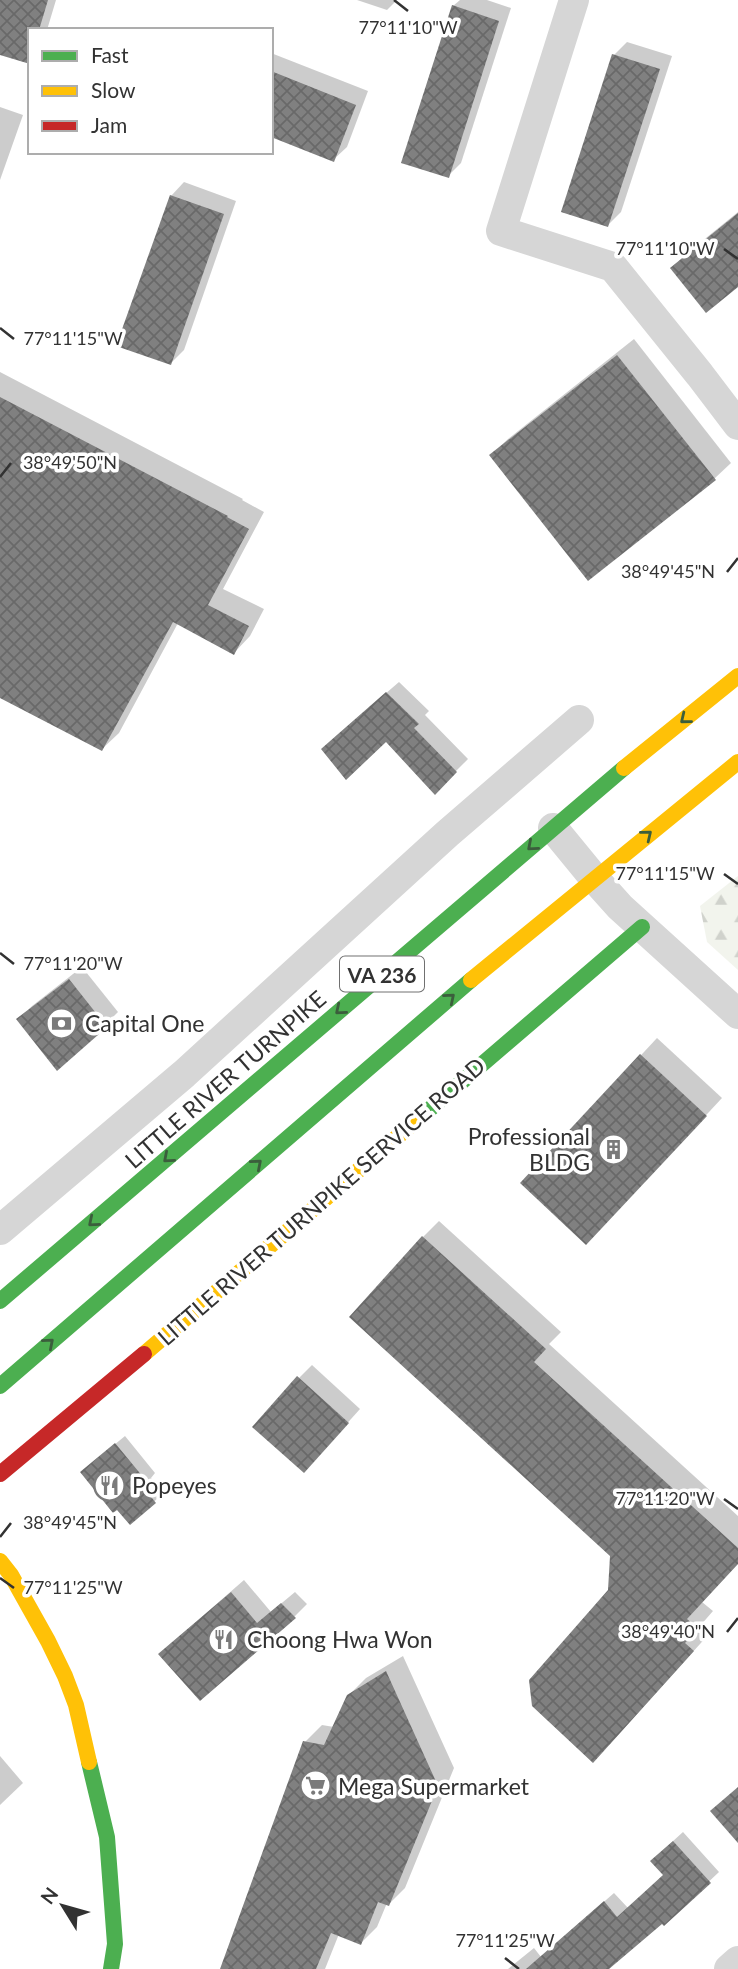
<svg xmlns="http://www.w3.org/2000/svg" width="738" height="1969" viewBox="0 0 738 1969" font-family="Lato,sans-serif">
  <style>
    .forest { fill: url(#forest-firs) }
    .shadow { fill: #0003 }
    .building { fill: url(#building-cross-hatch) }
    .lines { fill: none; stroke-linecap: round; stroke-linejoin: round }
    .street { stroke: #d6d6d6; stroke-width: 30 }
    .fast { stroke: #4caf50; stroke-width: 16 }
    .slow { stroke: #ffc107; stroke-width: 16 }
    .jam { stroke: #c62828; stroke-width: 16 }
    .oneway { stroke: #3b5e3c }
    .ticks { fill: none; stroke: #323232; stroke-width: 2.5 }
    .labels { text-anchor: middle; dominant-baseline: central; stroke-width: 7; stroke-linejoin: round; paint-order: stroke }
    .shield { fill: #fff; stroke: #707070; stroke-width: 2 }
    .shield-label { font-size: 21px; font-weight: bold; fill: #323232 }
    .poi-label { font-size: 23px; fill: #323232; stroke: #fff; text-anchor: start }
    .street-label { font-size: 23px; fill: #323232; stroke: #fff }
    .ticks-label { font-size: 18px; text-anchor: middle; fill: #323232; stroke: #fff; stroke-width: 7; stroke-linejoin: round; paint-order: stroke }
  </style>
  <defs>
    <pattern id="forest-firs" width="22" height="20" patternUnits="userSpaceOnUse" patternTransform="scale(1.75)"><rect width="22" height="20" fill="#f2f4ed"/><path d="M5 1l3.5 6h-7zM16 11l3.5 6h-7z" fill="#d0d2cc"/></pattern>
    <pattern id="building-cross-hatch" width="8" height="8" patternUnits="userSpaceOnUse" patternTransform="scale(1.75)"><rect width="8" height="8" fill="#808080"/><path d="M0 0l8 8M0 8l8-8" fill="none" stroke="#696969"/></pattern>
  </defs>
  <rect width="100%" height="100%" fill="#fff"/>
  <path class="forest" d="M738,876V970L707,942L700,906Z"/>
  <g class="shadow">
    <path d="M0,0H56L47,30H30L0,54Z"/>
    <path d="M357,0H397L387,10Z"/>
    <path d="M460,0H487L511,8L461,163L448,176L453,6Z"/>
    <path d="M627,42L672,56L621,212L608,225L614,55Z"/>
    <path d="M271,53L368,91L347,147L333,160L271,135Z"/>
    <path d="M0,107L23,115L0,180Z"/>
    <path d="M184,182L236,201L184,350L171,363V196Z"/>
    <path d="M738,212V284L672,268L685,255Z"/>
    <path d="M634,339L731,463L714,479L491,455L508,439Z"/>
    <path d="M0,372L243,499L242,500L264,512L223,589L264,609L250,636L234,653L178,623L119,733L102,749L0,696Z"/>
    <path d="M399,682L429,711L425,715L468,759L435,792L386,740L335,737Z"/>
    <path d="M82,967L118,1012L105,1025L19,1019L32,1006Z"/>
    <path d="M657,1038L722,1098L603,1226L523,1182Z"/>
    <path d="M439,1221L561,1332L549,1344L738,1516V1563L702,1602L713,1611L700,1626L709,1634L610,1744L609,1591L612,1555L423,1237Z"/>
    <path d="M312,1365L360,1409L316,1458L299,1378Z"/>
    <path d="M125,1436L155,1473L151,1478L164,1493L130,1522L91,1464Z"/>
    <path d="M244,1580L271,1612L295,1592L307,1604L294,1617L174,1641Z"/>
    <path d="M403,1656L454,1768L405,1888L389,1904L387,1903L377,1927L361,1943L339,1934L325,1969H222L305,1742L322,1725L334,1727L348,1696L366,1678Z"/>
    <path d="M0,1756L23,1783L0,1805Z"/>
    <path d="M683,1832L719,1872L664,1924L662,1921L607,1969H508L534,1948L541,1957L614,1893L628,1908L665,1874L662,1851Z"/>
  </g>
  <g class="building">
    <path d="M0,0H48L39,30H30V64L0,55Z"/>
    <path d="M452,5L499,21L449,178L401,163Z"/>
    <path d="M612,54L660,69L608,227L561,212Z"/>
    <path d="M271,71L356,105L334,162L271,137Z"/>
    <path d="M170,195L224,214L171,365L116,346Z"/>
    <path d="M738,213V287L706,313L670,268Z"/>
    <path d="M617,355L716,480L588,581L489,455Z"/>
    <path d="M0,397L228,516L227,517L249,529L208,605L249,626L234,655L173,622L102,751L0,698Z"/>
    <path d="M386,692L419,724L414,728L457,772L435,795L386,742L346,780L321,749Z"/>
    <path d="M69,979L107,1027L57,1071L16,1019Z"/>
    <path d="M640,1054L707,1116L586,1245L520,1183Z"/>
    <path d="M422,1236L546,1349L534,1362L738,1548V1564L687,1619L698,1629L685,1643L694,1651L593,1763L532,1706L529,1680L608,1590L610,1556L349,1317Z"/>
    <path d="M297,1376L349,1423L304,1473L252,1427Z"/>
    <path d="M115,1443L148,1483L143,1487L156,1503L130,1525L117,1510L113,1513L80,1472Z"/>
    <path d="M231,1592L257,1623L281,1603L296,1618L200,1701L158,1654Z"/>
    <path d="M386,1671L438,1786L389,1906L378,1902L361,1945L331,1933L316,1969H220L303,1741L324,1745L347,1695Z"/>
    <path d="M738,1787V1843L710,1811Z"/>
    <path d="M673,1841L711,1883L664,1926L662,1924L609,1969H526L604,1901L617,1917L663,1875L650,1861Z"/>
  </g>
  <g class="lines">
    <g class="street">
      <path d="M574,0L501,231L613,267L700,375L738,425"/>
      <path d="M553,828L594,878L620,907L738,1014"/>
      <path d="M0,1230L184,1074L447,834L579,720"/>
      <path d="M729,1969L738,1961"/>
    </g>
    <g class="fast">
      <path d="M423,1115L642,927"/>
      <path d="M0,1301L624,768"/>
      <path d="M0,1386L471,980"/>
      <path d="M89,1762L107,1837L115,1944L111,1969"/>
    </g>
    <g class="slow">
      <path d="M624,768L738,676"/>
      <path d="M471,980L738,762"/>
      <path d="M144,1354L423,1115"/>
      <path d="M0,1561L11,1575L48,1641L65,1676L76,1705L89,1762"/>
    </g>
    <path class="jam" d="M0,1474L144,1354"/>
  </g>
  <defs><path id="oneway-chevron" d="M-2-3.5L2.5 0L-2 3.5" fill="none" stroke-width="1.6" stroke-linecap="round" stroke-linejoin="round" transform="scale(1.75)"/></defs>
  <g class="oneway">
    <use href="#oneway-chevron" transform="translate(685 719) rotate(141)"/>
    <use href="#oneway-chevron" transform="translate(647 835) rotate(-39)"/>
    <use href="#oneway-chevron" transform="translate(532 846) rotate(139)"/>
    <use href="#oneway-chevron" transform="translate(450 998) rotate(-40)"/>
    <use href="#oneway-chevron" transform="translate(340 1010) rotate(140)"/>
    <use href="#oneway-chevron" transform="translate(168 1158) rotate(139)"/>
    <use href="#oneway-chevron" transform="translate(257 1164) rotate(-41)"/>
    <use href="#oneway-chevron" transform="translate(93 1222) rotate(140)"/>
    <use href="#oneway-chevron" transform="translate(49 1343) rotate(-41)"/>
  </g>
  <path class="ticks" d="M394,0L408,11M724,249L738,259M0,328L14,339M0,477L11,463M727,572L738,558M724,874L738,884M0,953L14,964M724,1499L738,1509M0,1537L11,1523M0,1578L14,1588M727,1632L738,1618M505,1958L519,1969"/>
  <defs>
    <symbol id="bank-ring" viewBox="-11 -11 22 22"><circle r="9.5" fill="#fff" stroke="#7a7a7a" stroke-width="1.5"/><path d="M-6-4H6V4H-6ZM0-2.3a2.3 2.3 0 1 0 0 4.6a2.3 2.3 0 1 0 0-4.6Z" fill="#7a7a7a"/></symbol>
    <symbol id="building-ring" viewBox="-11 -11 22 22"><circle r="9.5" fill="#fff" stroke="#7a7a7a" stroke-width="1.5"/><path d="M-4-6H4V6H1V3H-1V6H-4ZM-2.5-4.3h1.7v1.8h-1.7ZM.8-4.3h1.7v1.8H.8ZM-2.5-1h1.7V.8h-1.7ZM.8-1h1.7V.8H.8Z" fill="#7a7a7a"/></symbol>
    <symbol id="restaurant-ring" viewBox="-11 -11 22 22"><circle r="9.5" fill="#fff" stroke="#7a7a7a" stroke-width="1.5"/><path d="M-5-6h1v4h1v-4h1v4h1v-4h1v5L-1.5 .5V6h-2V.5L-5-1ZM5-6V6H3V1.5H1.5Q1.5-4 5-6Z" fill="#7a7a7a"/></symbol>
    <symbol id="supermarket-ring" viewBox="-11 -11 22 22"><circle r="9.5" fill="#fff" stroke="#7a7a7a" stroke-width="1.5"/><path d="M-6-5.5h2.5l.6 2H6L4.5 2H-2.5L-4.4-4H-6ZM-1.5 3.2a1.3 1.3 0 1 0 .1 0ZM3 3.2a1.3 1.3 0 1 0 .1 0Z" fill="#7a7a7a"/></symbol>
  </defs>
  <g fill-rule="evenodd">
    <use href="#bank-ring" x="44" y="1006" width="35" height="35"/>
    <use href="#building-ring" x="596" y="1132" width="35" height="35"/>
    <use href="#restaurant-ring" x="92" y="1468" width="35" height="35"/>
    <use href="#restaurant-ring" x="206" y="1622" width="35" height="35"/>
    <use href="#supermarket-ring" x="298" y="1768" width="35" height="35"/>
  </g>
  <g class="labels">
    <rect class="shield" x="340" y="956.5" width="84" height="35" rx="5"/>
    <g class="shield-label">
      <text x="382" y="974">VA 236</text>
    </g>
    <g class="poi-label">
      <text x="85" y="1023">Capital One</text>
      <text x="590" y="1136" text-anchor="end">Professional<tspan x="590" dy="26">BLDG</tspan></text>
      <text x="132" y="1485">Popeyes</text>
      <text x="247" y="1639">Choong Hwa Won</text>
      <text x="338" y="1786">Mega Supermarket</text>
    </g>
    <g class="street-label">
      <text transform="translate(225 1079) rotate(-41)">LITTLE RIVER TURNPIKE</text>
      <text transform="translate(321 1201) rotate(-41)">LITTLE RIVER TURNPIKE SERVICE ROAD</text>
    </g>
  </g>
  <g class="ticks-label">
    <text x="408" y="34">77°11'10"W</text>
    <text x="665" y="255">77°11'10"W</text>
    <text x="73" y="345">77°11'15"W</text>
    <text x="70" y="469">38°49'50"N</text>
    <text x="668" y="578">38°49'45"N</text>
    <text x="665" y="880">77°11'15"W</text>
    <text x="73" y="970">77°11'20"W</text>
    <text x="665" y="1505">77°11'20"W</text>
    <text x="70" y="1529">38°49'45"N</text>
    <text x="73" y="1594">77°11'25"W</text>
    <text x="668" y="1638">38°49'40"N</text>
    <text x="505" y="1947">77°11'25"W</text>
  </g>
  <rect x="28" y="28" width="245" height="126" fill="#ffffff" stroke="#adadad" stroke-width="2"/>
  <rect x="42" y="51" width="35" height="10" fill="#4caf50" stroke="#adadad" stroke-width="2"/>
  <text x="91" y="63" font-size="21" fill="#323232">Fast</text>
  <rect x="42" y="86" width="35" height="10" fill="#ffc107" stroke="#adadad" stroke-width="2"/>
  <text x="91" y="98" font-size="21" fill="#323232">Slow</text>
  <rect x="42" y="121" width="35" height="10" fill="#c62828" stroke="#adadad" stroke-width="2"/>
  <text x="91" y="133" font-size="21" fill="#323232">Jam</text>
  <g transform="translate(63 1906) rotate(307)" stroke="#ffffff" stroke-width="5" paint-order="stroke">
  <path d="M0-5L12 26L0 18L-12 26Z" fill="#323232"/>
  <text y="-10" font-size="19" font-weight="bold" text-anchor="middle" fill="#323232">N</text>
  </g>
</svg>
